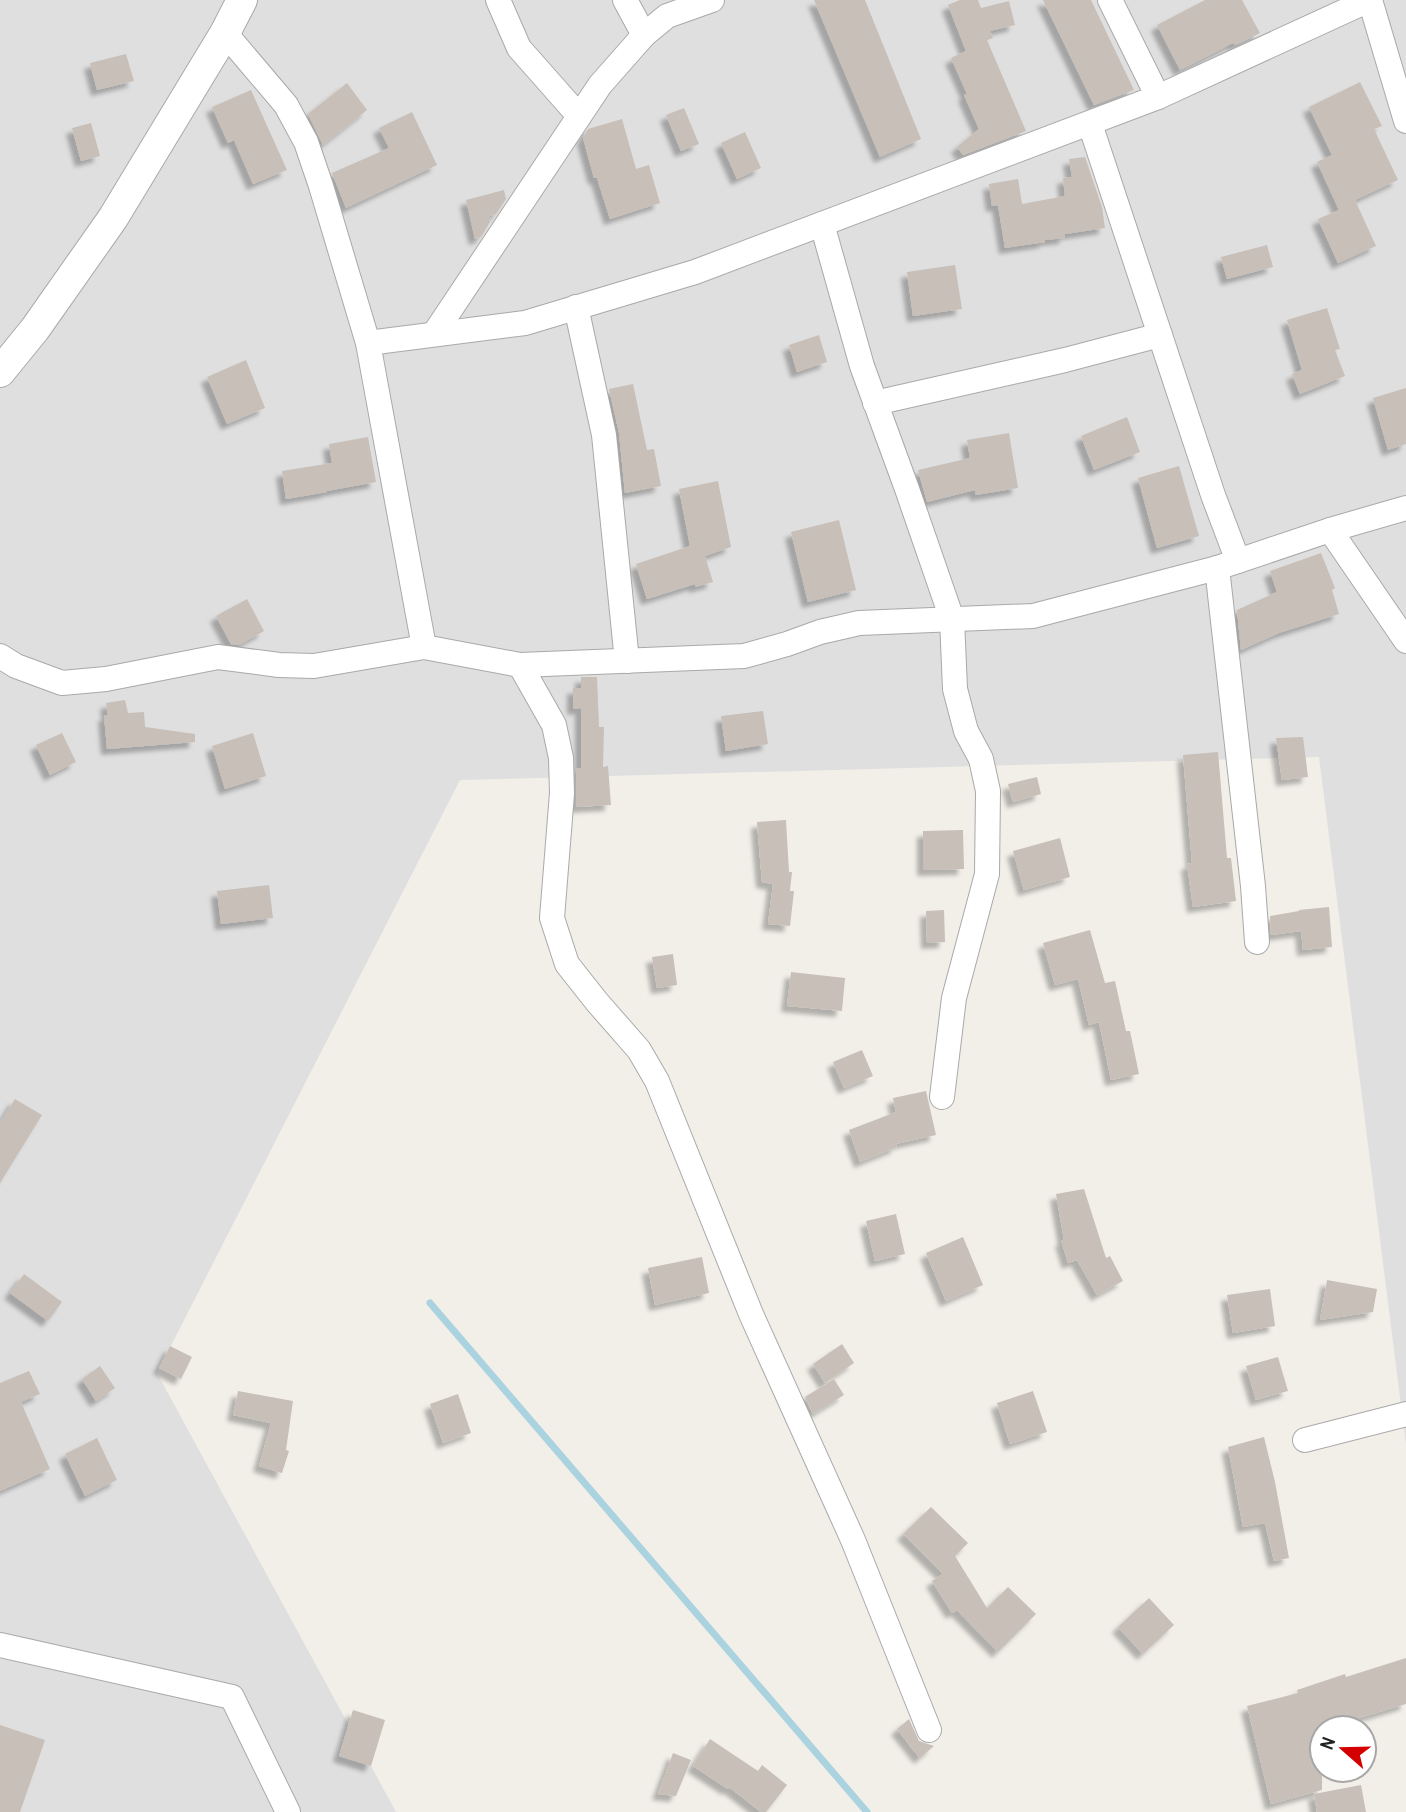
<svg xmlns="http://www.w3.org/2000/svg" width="1406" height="1812" viewBox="0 0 1406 1812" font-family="'Archivo Narrow',sans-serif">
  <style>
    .residential { fill: #e0dfdf }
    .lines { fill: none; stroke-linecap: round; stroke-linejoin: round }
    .stream { stroke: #aad3df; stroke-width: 7 }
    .building { fill: #c7bfb8; filter: url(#shadow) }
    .minor-casing { stroke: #a9a9a9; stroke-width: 26 }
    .tertiary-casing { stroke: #a9a9a9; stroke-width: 32 }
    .minor { stroke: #fff; stroke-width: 24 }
    .tertiary { stroke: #fff; stroke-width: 30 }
  </style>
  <defs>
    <filter id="shadow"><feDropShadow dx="-6" dy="6" stdDeviation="2" flood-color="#0004"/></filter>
  </defs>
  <rect width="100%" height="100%" fill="#f2efe9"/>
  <path class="residential" d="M0,0H1406V1445L1319,757L460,780L157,1373L396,1812H0Z"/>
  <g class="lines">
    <path class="stream" d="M430,1303L867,1812"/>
  </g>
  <g class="building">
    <path d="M814,0H865L921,139L880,157Z"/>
    <path d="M960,0H978L981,8L1009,1L1015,25L990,31L993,38L987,40L1026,131L963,155L957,147L979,129L964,95L967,94L951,58L966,51L948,5Z"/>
    <path d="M1043,0H1091L1134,90L1094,105Z"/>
    <path d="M1205,0H1242L1260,33L1235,45L1233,43L1180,70L1157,25Z"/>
    <path d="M126,54L134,81L97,90L90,63Z"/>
    <path d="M1360,82L1382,126L1374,129L1398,180L1355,200L1376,246L1338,263L1318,219L1339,210L1317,162L1332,155L1309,107Z"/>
    <path d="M347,83L367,110L323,145L308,114Z"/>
    <path d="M251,90L287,170L253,184L234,140L228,143L212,107Z"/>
    <path d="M684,108L699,144L681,151L666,115Z"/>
    <path d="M412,112L437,165L346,208L332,173L389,148L379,128Z"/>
    <path d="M622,119L636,169L649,165L660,203L610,219L597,178H594L583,138L588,129Z"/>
    <path d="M91,123L100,156L81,161L72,128Z"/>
    <path d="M745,132L761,168L737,179L721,143Z"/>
    <path d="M1085,157L1102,207L1105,228L1065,234V238L1045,240V242L1005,248L998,205L992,206L989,184L1018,179L1022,204L1065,196L1063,178L1072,177L1069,159Z"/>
    <path d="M504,190L506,199L496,214L489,216L490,222L481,237L475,239L466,200Z"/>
    <path d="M1267,245L1273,267L1227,279L1221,257Z"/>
    <path d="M955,265L962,309L913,316L907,272Z"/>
    <path d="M1327,308L1340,349L1335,350L1345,376L1300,394L1292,374L1302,370L1287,320Z"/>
    <path d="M819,335L827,362L797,372L789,345Z"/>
    <path d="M246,360L265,408L227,424L207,377Z"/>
    <path d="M633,384L647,450L654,449L661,486L625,493L619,433L609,389Z"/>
    <path d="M1406,388V444L1388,450L1373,398Z"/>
    <path d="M1127,417L1140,452L1094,470L1081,436Z"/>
    <path d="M1009,433L1018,488L976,495L975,490L927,502L918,470L970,458L967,440Z"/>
    <path d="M368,437L376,482L327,491V492L286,499L282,471L332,463L329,444Z"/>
    <path d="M1179,466L1199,536L1157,548L1138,478Z"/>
    <path d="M718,481L731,547L705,556L713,582L695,587V584L647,599L636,564L690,546L679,489Z"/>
    <path d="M839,520L856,590L808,602L791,532Z"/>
    <path d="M1321,553L1335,588L1332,590L1339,614L1279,633L1241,650L1237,610L1277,592L1270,571Z"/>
    <path d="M247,599L264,631L239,645L231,644L216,616Z"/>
    <path d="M581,677H597L599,727H604L603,767L608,766L611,805L576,807V768H581V708L573,709V688H581Z"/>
    <path d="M125,700L128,713L144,712L145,727L195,734V742L107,749L104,715H108L106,703Z"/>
    <path d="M763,711L768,744L726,751L721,716Z"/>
    <path d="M62,733L76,762L50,775L36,745Z"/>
    <path d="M253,733L266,776L225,789L212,746Z"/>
    <path d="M1303,737L1308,777L1282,780L1276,738Z"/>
    <path d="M1218,752L1227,858H1231L1236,901L1193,907L1187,864L1192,863L1183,755Z"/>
    <path d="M1037,777L1041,794L1013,802L1008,784Z"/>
    <path d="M786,820L789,872H792L790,891H794L790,926L768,924L773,884L762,882L757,822Z"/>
    <path d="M963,830L964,869L923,870V831Z"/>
    <path d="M1060,838L1070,877L1024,890L1013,851Z"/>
    <path d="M269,885L273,918L221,924L217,891Z"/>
    <path d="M1329,907L1332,947L1303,950L1301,931L1271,935L1270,916L1299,911V910Z"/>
    <path d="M944,910L945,942L927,943L926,911Z"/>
    <path d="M1090,930L1105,983L1115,981L1126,1031H1130L1139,1074L1111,1080L1099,1022L1089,1025L1078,979L1055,985L1043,943Z"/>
    <path d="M673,954L677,985L657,988L652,957Z"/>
    <path d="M791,972L845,978L842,1011L787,1006Z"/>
    <path d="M862,1050L873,1076L844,1088L833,1062Z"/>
    <path d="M926,1091L936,1135L896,1144L897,1147L860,1162L849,1130L896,1112L893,1098Z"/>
    <path d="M15,1099L42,1115L0,1183V1123Z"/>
    <path d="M1084,1189L1106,1258L1110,1256L1123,1281L1097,1295L1077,1260L1068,1263L1061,1240H1064L1056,1194Z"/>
    <path d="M896,1214L905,1254L875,1261L866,1221Z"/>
    <path d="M963,1237L983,1285L946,1301L926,1253Z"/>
    <path d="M702,1257L709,1293L655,1305L648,1268Z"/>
    <path d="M24,1274L62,1302L48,1321L10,1293Z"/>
    <path d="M1327,1280L1377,1289L1373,1312L1320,1320Z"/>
    <path d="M1270,1289L1275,1326L1233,1333L1227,1295Z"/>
    <path d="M842,1344L854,1363L825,1383L813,1364Z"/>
    <path d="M170,1346L192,1357L181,1379L159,1368Z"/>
    <path d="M1278,1357L1288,1391L1256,1400L1246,1366Z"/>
    <path d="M100,1366L115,1388L96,1401L82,1379Z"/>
    <path d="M29,1371L40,1394L21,1402L50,1469L0,1491V1383Z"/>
    <path d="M834,1379L844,1395L813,1414L805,1397Z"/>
    <path d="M238,1391L293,1401L286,1450L289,1451L282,1473L259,1466L271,1423L233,1415Z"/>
    <path d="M1033,1391L1047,1432L1010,1444L997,1403Z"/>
    <path d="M458,1394L471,1433L443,1443L430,1404Z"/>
    <path d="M1264,1437L1275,1482L1289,1558L1274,1561L1265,1523L1243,1527L1228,1447Z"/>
    <path d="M97,1438L117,1480L85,1496L65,1454Z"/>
    <path d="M931,1507L968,1543L955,1556L987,1608L1008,1587L1036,1614L998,1652L957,1610L952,1613L932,1581L943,1574L903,1534Z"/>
    <path d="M1149,1598L1174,1625L1143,1654L1118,1627Z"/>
    <path d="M1406,1658V1704L1359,1718L1360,1722L1343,1728H1322V1790L1271,1804L1247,1706L1298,1693L1297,1690L1345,1674L1346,1677Z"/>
    <path d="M353,1710L385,1720L371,1766L339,1756Z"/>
    <path d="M909,1719L919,1741L934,1746L920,1758L897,1729Z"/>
    <path d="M0,1725L45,1740L20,1812H0Z"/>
    <path d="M710,1739L758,1771L762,1765L787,1785L766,1812H761L729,1787L728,1789L693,1766Z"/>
    <path d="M673,1753L691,1760L676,1796L658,1794Z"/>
    <path d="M1361,1785L1366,1812H1317L1314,1794Z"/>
  </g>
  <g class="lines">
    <defs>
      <g id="minor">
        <path d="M498,0L519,48L579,116"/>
        <path d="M625,0L644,35"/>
        <path d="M1110,0L1158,97"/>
        <path d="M1370,0L1406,121"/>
        <path d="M225,33L286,105L306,142L321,186L368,343L424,647"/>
        <path d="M1090,124L1213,495L1238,561"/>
        <path d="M822,224L862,366L907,489L952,619L955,689L966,731L981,759L988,791L987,874L954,998L942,1097"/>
        <path d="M576,307L604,435L627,661"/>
        <path d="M434,334L600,85L644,35L667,16L712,0"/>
        <path d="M368,343L525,323L695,272L1158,97L1369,0"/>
        <path d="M875,403L1065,360L1160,335"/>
        <path d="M1330,530L1406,641"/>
        <path d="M1217,568L1253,886L1257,942"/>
        <path d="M0,656L16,666L62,683L106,679L218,657L279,665L314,666L424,647L520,665L744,656L787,644L820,632L859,623L1033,616L1217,568L1330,530L1406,508"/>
        <path d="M520,665L554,725L561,758L562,793L552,918L567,964L597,1002L639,1050L657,1081L751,1314L853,1540L929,1730"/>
        <path d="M1305,1440L1406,1414"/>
        <path d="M0,1645L232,1697L288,1812"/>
      </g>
      <path id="tertiary" d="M0,372L35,329L113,218L225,33L242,0"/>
    </defs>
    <use href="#minor" class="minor-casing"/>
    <use href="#tertiary" class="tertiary-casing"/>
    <use href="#minor" class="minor"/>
    <use href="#tertiary" class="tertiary"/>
  </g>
  <g transform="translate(1343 1749) rotate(290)"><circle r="33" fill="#ffffff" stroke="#a7a7a7" stroke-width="2"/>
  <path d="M0-5L12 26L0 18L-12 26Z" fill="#d40000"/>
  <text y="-10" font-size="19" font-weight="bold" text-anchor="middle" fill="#222222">N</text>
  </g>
</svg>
